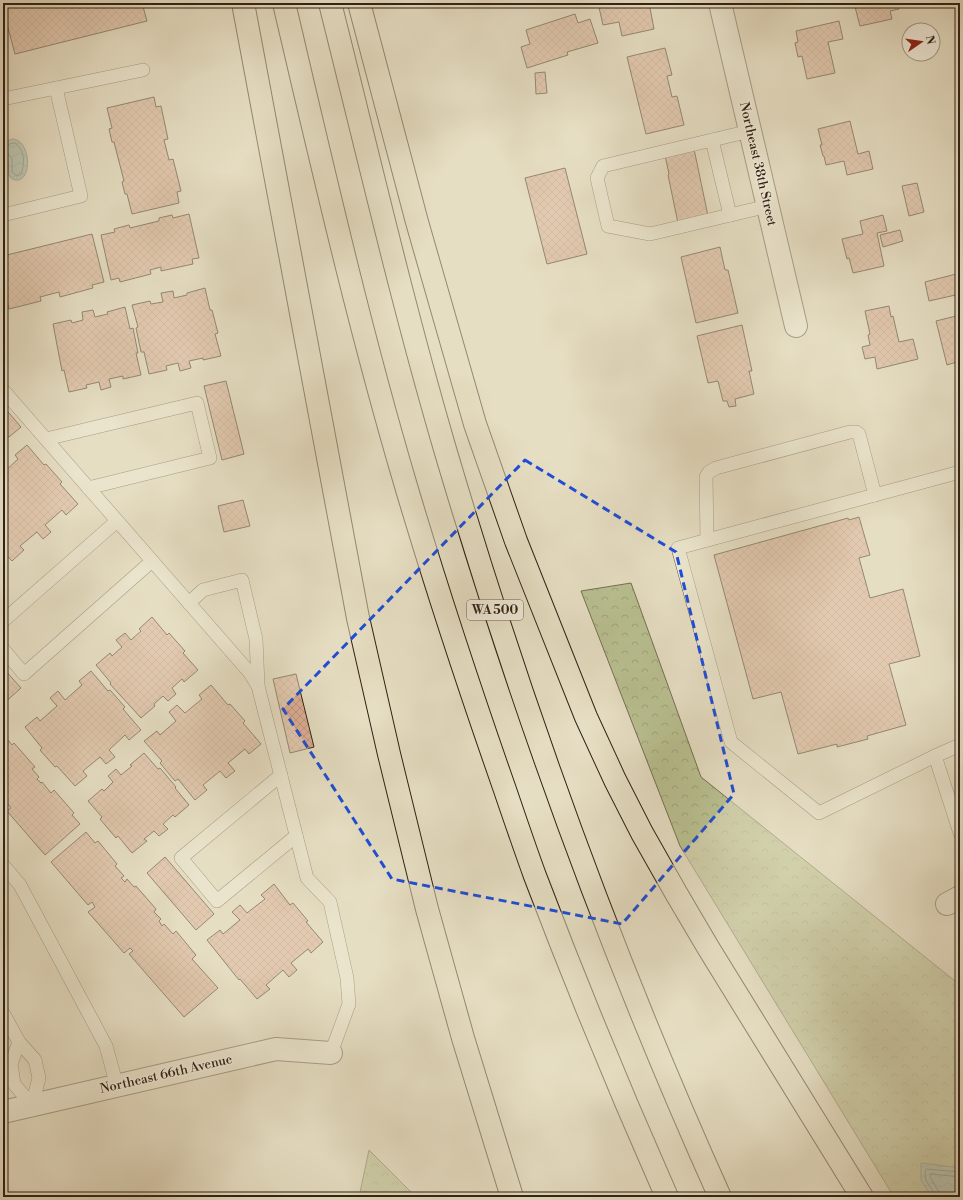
<svg xmlns="http://www.w3.org/2000/svg" width="963" height="1200" viewBox="0 0 963 1200" font-family="'Libre Bodoni',serif">
  <style>
    .forest { fill: url(#forest-crowns); stroke: #747053 }
    .water { fill: url(#water-waves); stroke: #6d7e76 }
    .lines { fill: none; stroke-linecap: round; stroke-linejoin: round }
    .shore { stroke: #636e66; stroke-width: 1 }
    .building { fill: url(#building-cross-hatch); stroke: #302115 }
    .lane-casing { stroke: #5e5040; stroke-width: 14 }
    .street-casing { stroke: #5e5040; stroke-width: 24 }
    .highway-casing { stroke: #302115; stroke-width: 24 }
    .lane { stroke: #efead8; stroke-width: 13 }
    .street { stroke: #efead8; stroke-width: 22 }
    .highway { stroke: #e6dec3; stroke-width: 22 }
    .marked { fill: none; stroke: #1d4ed8; stroke-width: 3; stroke-dasharray: 8 5; stroke-linejoin: round }
    .labels { text-anchor: middle; dominant-baseline: central; stroke-width: 3; stroke-linejoin: round; paint-order: stroke }
    .shield { fill: #efead8; stroke: #695d50; stroke-width: 1 }
    .shield-label { font-size: 12px; font-weight: bold; fill: #302115 }
    .street-label { font-size: 13px; fill: #302115; stroke: #efead8 }
  </style>
  <defs>
    <pattern id="forest-crowns" width="20" height="18" patternUnits="userSpaceOnUse"><rect width="20" height="18" fill="#b9c091"/><path d="M2 6a3 3 0 1 1 6 0M12 15a3 3 0 1 1 6 0" fill="none" stroke="#9fa57c"/></pattern>
    <pattern id="water-waves" width="16" height="10" patternUnits="userSpaceOnUse"><rect width="16" height="10" fill="#96bcb6"/><path d="M0 5q4-4 8 0t8 0" fill="none" stroke="#82a19c"/></pattern>
    <pattern id="building-cross-hatch" width="8" height="8" patternUnits="userSpaceOnUse"><rect width="8" height="8" fill="#deb098"/><path d="M0 0l8 8M0 8l8-8" fill="none" stroke="#bf9782"/></pattern>
  </defs>
  <rect width="100%" height="100%" fill="#e6dec3"/>
  <filter id="stains"><feTurbulence type="fractalNoise" baseFrequency=".005" numOctaves="4"/><feColorMatrix values="0 0 0 0 .2 0 0 0 0 .09 0 0 0 0 .02 0 0 0 .5 -.17"/></filter>
  <radialGradient id="worn" r=".72"><stop offset=".6" stop-color="#630" stop-opacity="0"/><stop offset="1" stop-color="#630" stop-opacity=".3"/></radialGradient>
  <g class="forest">
    <path d="M631,583L701,777L960,985V1197H894L680,846L581,591Z"/>
    <path d="M369,1150L416,1197H359Z"/>
  </g>
  <g class="water">
    <path d="M12,139C30,139 33,178 18,180C5,181 10,168 8,161C7,158 4,156 3,153C1,146 6,141 12,139Z"/>
    <path d="M921,1163L960,1168V1197H932L921,1180Z"/>
  </g>
  <g class="lines">
    <g class="shore">
      <path d="M15,143C25,150 25,163 21,174L17,176L12,172V159L4,149L10,144Z"/>
      <path d="M935,1197C933,1185 922,1184 926,1169L960,1172"/>
      <path d="M940,1197L939,1192L930,1177L931,1174L960,1177"/>
    </g>
  </g>
  <g class="building">
    <path d="M10,3H142L147,21L15,54L3,9L11,7Z"/>
    <path d="M598,3H649L654,29L622,36L619,22L603,25Z"/>
    <path d="M854,3H897L899,9L890,11L892,19L860,26Z"/>
    <path d="M575,14L578,23L590,19L598,43L567,52L568,55L527,68L521,47L530,44L526,30Z"/>
    <path d="M839,21L843,39L828,42L835,73L807,79L802,56L798,57L795,43L798,42L796,31Z"/>
    <path d="M3,39L7,54L3,55Z"/>
    <path d="M665,48L672,75L667,76L672,97L677,96L684,125L646,134L627,57Z"/>
    <path d="M545,72L547,93L536,94L535,73Z"/>
    <path d="M154,97L156,107L161,106L168,139L164,140L169,160L173,159L181,191L177,192L179,203L132,214L127,194H125L122,182L124,181L114,142H112L109,129L112,128L107,108Z"/>
    <path d="M850,121L858,154L869,151L873,169L847,175L844,161L826,165L824,156H823L820,145H822L818,129Z"/>
    <path d="M694,149L708,216L678,223L668,175L669,174L665,155Z"/>
    <path d="M565,168L587,254L547,264L525,178Z"/>
    <path d="M917,183L924,212L909,216L902,186Z"/>
    <path d="M189,214L199,258L192,259L193,264L161,271V267L150,270L151,274L120,282L119,278L111,280L101,235L115,232L114,229L129,225L130,228L159,221V218L172,215L173,218Z"/>
    <path d="M883,215L887,231L877,233L884,266L853,273L849,258L847,259L842,239L863,234L860,221Z"/>
    <path d="M900,230L903,241L883,247L880,235Z"/>
    <path d="M92,234L104,282L92,285L93,288L60,297L59,292L40,297L41,301L9,309L8,305L3,306V256Z"/>
    <path d="M720,247L725,270H728L738,313L696,323L681,257Z"/>
    <path d="M960,273V294L929,301L925,282Z"/>
    <path d="M205,288L210,310H212L218,333L215,334L221,356L203,360V358L189,361L191,368L180,371L178,363L166,366L167,370L149,374L144,352H141L136,328L138,327L132,305L150,301L151,304L163,302L161,293L173,291L174,298L187,295V293Z"/>
    <path d="M889,306L891,317L893,316L899,342L913,339L918,359L877,369L875,357L865,359L862,347L870,345L868,335L870,334L865,311Z"/>
    <path d="M125,307L130,329L133,328L138,353H136L141,375L123,379V376L109,379L111,387L101,390L99,382L86,385L87,388L69,392L64,370L62,371L53,324L71,320L72,323L83,320L82,312L93,310L95,317L108,314L107,312Z"/>
    <path d="M960,315V361L947,365L936,321Z"/>
    <path d="M742,325L752,371H749L754,394L735,399L736,406L729,407L727,401H723L718,381L708,383L697,336Z"/>
    <path d="M226,381L244,454L222,460L204,386Z"/>
    <path d="M3,406L21,427L9,437L5,433L3,435Z"/>
    <path d="M27,445L44,465L46,464L62,482L60,484L78,504L66,515L62,510L45,525L51,532L43,539L37,532L20,546L24,550L12,561L3,551V473L18,459L15,455Z"/>
    <path d="M243,500L250,526L224,532L218,506Z"/>
    <path d="M859,517L870,555L859,558L870,598L903,589L920,656L889,664L906,725L867,736L868,739L837,747V744L798,754L781,692L753,699L714,555L848,518L849,520Z"/>
    <path d="M152,617L167,635L169,633L185,651L183,653L198,670L184,682L182,679L172,688L176,694L168,701L163,696L154,704L155,706L141,718L110,684L111,683L96,665L110,653L112,656L122,647L116,640L125,633L131,640L141,631L139,629Z"/>
    <path d="M3,668L21,688L3,704Z"/>
    <path d="M91,671L108,691L110,690L125,707L123,709L141,730L129,740L125,735L109,750L115,757L106,764L100,757L83,771L87,776L75,786L57,766L55,767L40,750L42,748L25,727L37,717L40,721L57,706L50,698L58,691L65,700L82,685L79,681Z"/>
    <path d="M296,674L314,747L290,753L273,679Z"/>
    <path d="M211,685L228,705L230,704L245,721L243,723L261,744L249,754L245,749L228,763L235,771L226,778L220,771L203,785L207,790L195,800L178,779L175,781L160,763L162,761L144,741L157,731L160,735L176,721L169,712L177,705L185,713L202,699L199,695Z"/>
    <path d="M3,734L12,745L14,743L35,767L32,769L39,777L37,779L41,783L42,782L51,793L54,790L74,813L72,815L80,824L45,855L7,811L11,808L8,804L3,808Z"/>
    <path d="M144,753L158,769L160,768L176,787L175,788L189,805L175,817L173,815L163,824L168,829L159,836L154,831L144,839L147,841L132,853L118,836L116,838L100,819L102,817L88,801L102,789L104,791L113,782L108,776L116,769L121,775L132,766L130,765Z"/>
    <path d="M86,832L95,843L98,841L117,864L115,866L124,876L121,878L125,882L127,879L134,887L136,886L156,909L154,912L161,919L159,921L162,926L164,924L173,934L176,931L196,955L192,959L218,988L184,1017L129,954L133,951L130,948L124,953L88,912L95,907L92,902L88,905L51,862Z"/>
    <path d="M165,857L214,914L196,930L147,873Z"/>
    <path d="M274,884L290,905L293,903L308,921L306,922L323,942L311,953L308,949L291,963L297,970L289,977L283,970L266,985L270,989L257,999L240,979L239,980L207,940L220,930L223,934L240,920L232,912L240,905L247,913L265,899L261,895Z"/>
  </g>
  <g class="lines">
    <defs>
      <g id="lane">
        <path d="M56,88L143,70"/>
        <path d="M3,99L56,88L81,196L3,215"/>
        <path d="M750,131L603,166L597,178L608,226L650,234L768,206"/>
        <path d="M712,140L730,215"/>
        <path d="M3,390L250,673L258,686L307,878L330,902L347,978L349,1004L331,1053"/>
        <path d="M46,439L197,403L210,458L88,488"/>
        <path d="M960,472L678,548L731,742L819,813L935,756L960,833"/>
        <path d="M707,540L706,477L709,472L716,468L850,432H856L859,434L875,495"/>
        <path d="M189,603L203,590L242,580L256,639L258,685"/>
        <path d="M3,621L117,521"/>
        <path d="M3,649L24,674L152,561"/>
        <path d="M935,756L960,745"/>
        <path d="M281,775L181,858L217,901L296,836"/>
        <path d="M3,865L20,885L106,1046L117,1086"/>
        <path d="M3,1013L19,1042L35,1060L39,1078L32,1105"/>
        <path d="M19,1042L11,1064L14,1084L32,1105"/>
      </g>
      <g id="street">
        <path d="M720,3L796,326"/>
        <path d="M947,904L960,897"/>
        <path d="M3,1112L276,1049L331,1053"/>
      </g>
      <g id="highway">
        <path d="M243,3L358,618L389,754L427,909L463,1038L512,1197"/>
        <path d="M284,3C322,165 359,327 406,486C436,587 469,687 504,787C514,816 524,846 535,876C576,984 620,1091 667,1197"/>
        <path d="M330,3C368,154 403,307 447,456C522,709 612,957 720,1197"/>
        <path d="M359,3L417,222L475,424L516,541L586,717L615,780L642,833L676,893L709,949L862,1197"/>
      </g>
    </defs>
    <use href="#lane" class="lane-casing"/>
    <use href="#street" class="street-casing"/>
    <use href="#highway" class="highway-casing"/>
    <use href="#lane" class="lane"/>
    <use href="#street" class="street"/>
    <use href="#highway" class="highway"/>
  </g>
  <path d="M0 0H963V1200H0ZM525,460L676,552L734,794L622,924L392,879L283,709Z" fill="#e6dec3" fill-opacity=".55" fill-rule="evenodd"/>
  <path class="marked" d="M525,460L676,552L734,794L622,924L392,879L283,709Z"/>
  <g class="labels">
    <rect class="shield" x="467" y="600" width="56" height="20" rx="3"/>
    <g class="shield-label">
      <text x="495" y="610">WA 500</text>
    </g>
    <g class="street-label">
      <text transform="translate(758 164) rotate(77)">Northeast 38th Street</text>
      <text transform="translate(166 1074) rotate(-13)">Northeast 66th Avenue</text>
    </g>
  </g>
  <rect width="963" height="1200" fill="none" stroke="#e6dec3" stroke-width="16"/>
  <rect x="4" y="4" width="955" height="1192" fill="none" stroke="#302115" stroke-width="2"/>
  <rect x="8" y="8" width="947" height="1184" fill="none" stroke="#302115"/>
  <g transform="translate(921 42) rotate(77)"><circle r="19" fill="#efead8" stroke="#a39a8a"/>
  <path d="M0-3L7 15L0 10L-7 15Z" fill="#8f2418"/>
  <text y="-6" font-size="11" font-weight="bold" text-anchor="middle" fill="#302115">N</text>
  </g>
  <rect width="100%" height="100%" filter="url(#stains)"/>
  <rect width="100%" height="100%" fill="url(#worn)"/>
</svg>
